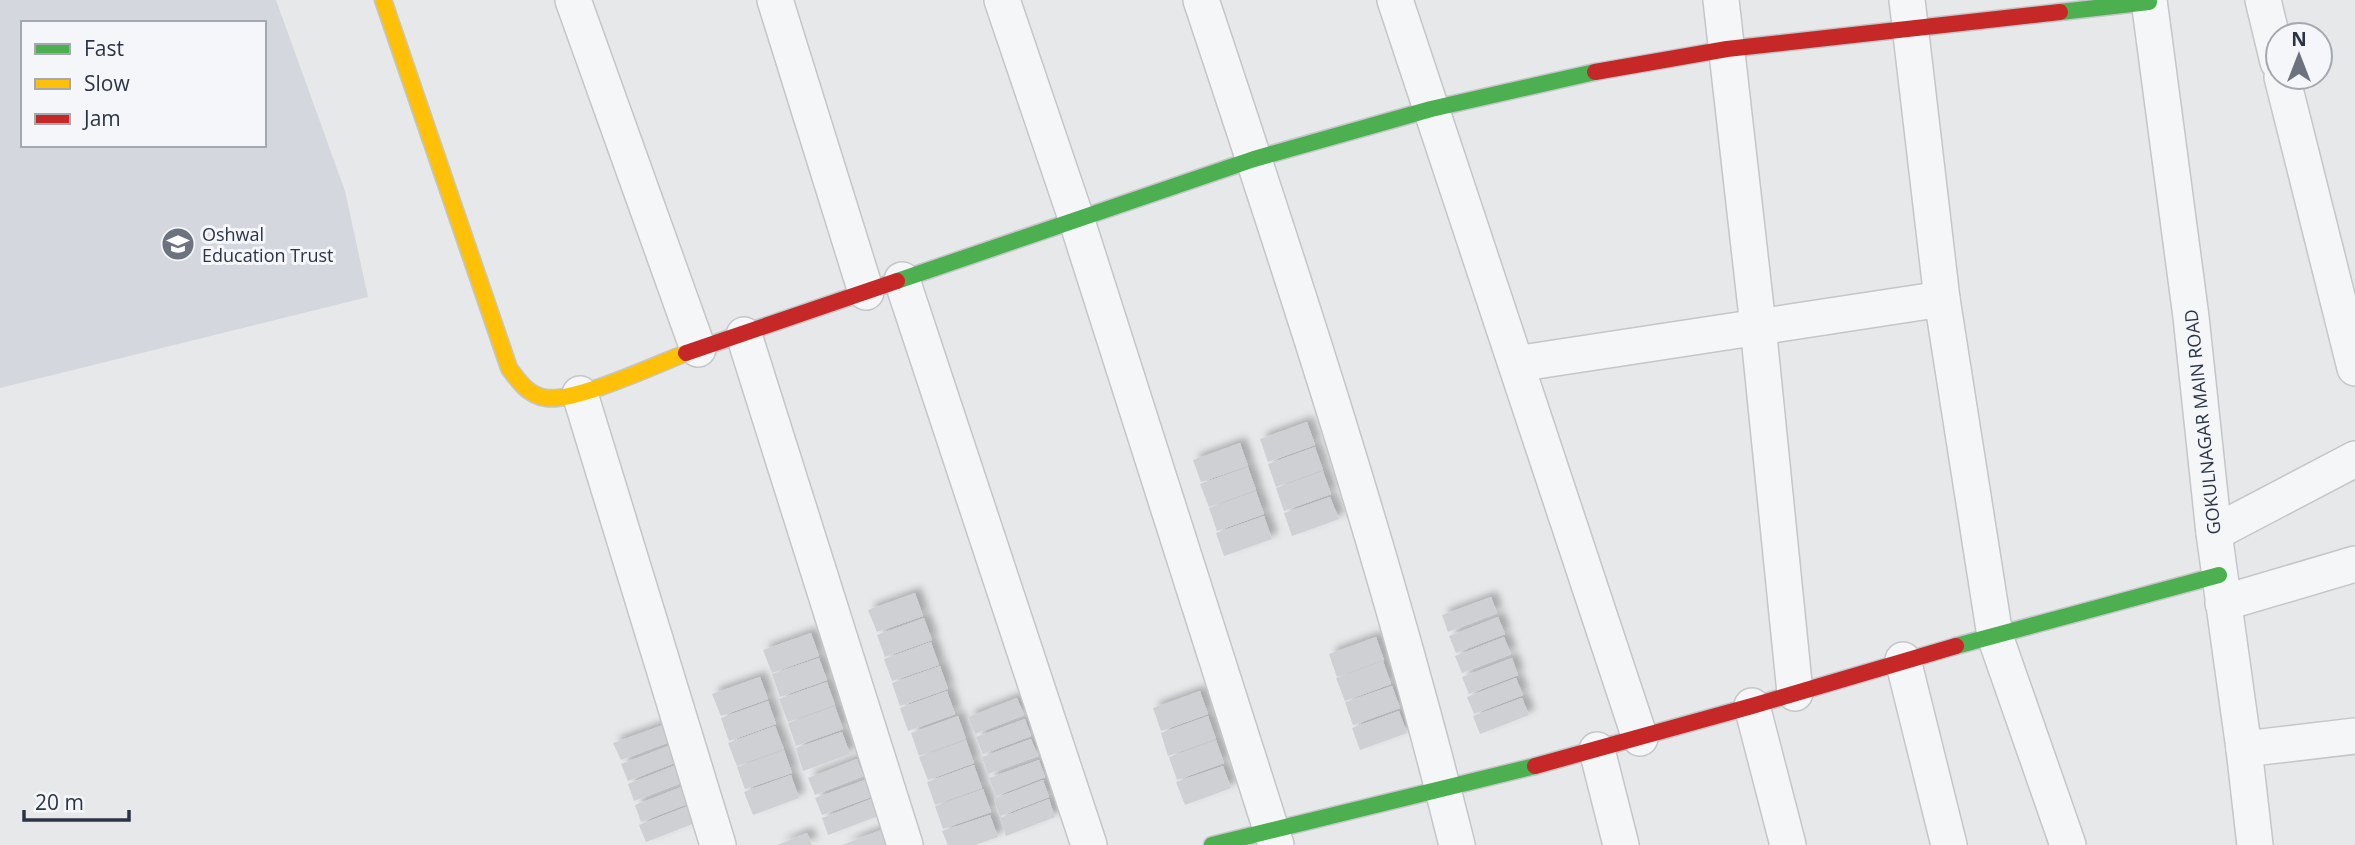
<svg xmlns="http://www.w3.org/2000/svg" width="2355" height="845" viewBox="0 0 2355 845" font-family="'Open Sans',sans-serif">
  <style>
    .built { fill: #d4d7dd; fill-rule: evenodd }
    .building { fill: #ced0d3; filter: url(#shadow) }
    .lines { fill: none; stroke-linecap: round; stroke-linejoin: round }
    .street-casing { stroke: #c4c6c8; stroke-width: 38 }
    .fast-casing { stroke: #c4c6c8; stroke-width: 19 }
    .slow-casing { stroke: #c4c6c8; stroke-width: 19 }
    .jam-casing { stroke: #c4c6c8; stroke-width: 19 }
    .street { stroke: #f5f6f7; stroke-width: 35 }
    .fast { stroke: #4caf50; stroke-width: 16 }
    .slow { stroke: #ffc107; stroke-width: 16 }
    .jam { stroke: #c62828; stroke-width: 16 }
    .labels { text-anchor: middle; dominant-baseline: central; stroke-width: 6; stroke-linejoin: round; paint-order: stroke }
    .poi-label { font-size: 18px; fill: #2b3445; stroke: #f4f6f9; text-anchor: start }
    .street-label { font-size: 18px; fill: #2b3445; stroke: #f4f6f9 }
  </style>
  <defs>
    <filter id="shadow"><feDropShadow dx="6" dy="-6" stdDeviation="3.5" flood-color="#0004"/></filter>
  </defs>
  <rect width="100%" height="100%" fill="#e6e8ea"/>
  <path class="built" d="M0,0H276L345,191L368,297L0,388ZM23,23H264V145H23Z"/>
  <g class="building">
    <path d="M1307,422L1315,445L1268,462L1260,439Z"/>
    <path d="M1240,443L1248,466L1201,482L1193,460Z"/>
    <path d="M1315,447L1323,470L1276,487L1268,464Z"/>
    <path d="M1248,467L1256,490L1209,507L1200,484Z"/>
    <path d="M1323,471L1331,494L1284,511L1276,488Z"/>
    <path d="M1256,491L1264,514L1217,531L1209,508Z"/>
    <path d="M1330,497L1339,519L1292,536L1284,513Z"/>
    <path d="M1264,516L1272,539L1224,556L1216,533Z"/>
    <path d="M915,593L923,616L877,632L868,610Z"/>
    <path d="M1491,597L1497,613L1448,632L1442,615Z"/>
    <path d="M1498,617L1505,634L1456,653L1449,636Z"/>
    <path d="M924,618L932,640L885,657L877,635Z"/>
    <path d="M811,633L819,656L772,673L763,650Z"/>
    <path d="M1376,637L1384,660L1337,677L1329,654Z"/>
    <path d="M1504,637L1511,654L1462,673L1455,656Z"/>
    <path d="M931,642L939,665L892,681L884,659Z"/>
    <path d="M819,658L827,680L780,697L772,674Z"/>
    <path d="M1512,658L1518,675L1469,694L1462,677Z"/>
    <path d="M1383,661L1391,684L1345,701L1336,678Z"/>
    <path d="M940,666L948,689L900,706L892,683Z"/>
    <path d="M760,677L768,699L721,716L712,694Z"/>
    <path d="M1516,678L1523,695L1474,714L1467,697Z"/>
    <path d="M827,682L835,705L788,722L779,699Z"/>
    <path d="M1392,686L1400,708L1353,725L1345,702Z"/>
    <path d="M947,691L955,714L908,731L900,708Z"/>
    <path d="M1200,691L1208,714L1161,731L1153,708Z"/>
    <path d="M1017,698L1024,715L975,734L968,717Z"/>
    <path d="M1522,698L1529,715L1480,734L1473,716Z"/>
    <path d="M768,701L776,724L729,741L721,718Z"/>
    <path d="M835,706L843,729L796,746L788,723Z"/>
    <path d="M1399,711L1407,733L1360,750L1352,728Z"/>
    <path d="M958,716L966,739L919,756L911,733Z"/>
    <path d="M1208,716L1216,739L1168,756L1161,733Z"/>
    <path d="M1025,719L1031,736L983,754L976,737Z"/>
    <path d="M663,725L669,742L621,760L613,743Z"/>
    <path d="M775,726L784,749L737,766L728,743Z"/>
    <path d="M842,732L850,754L803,771L796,748Z"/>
    <path d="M1031,739L1038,756L988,774L982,757Z"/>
    <path d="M966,740L974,763L928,780L919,757Z"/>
    <path d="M1216,740L1224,763L1177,780L1169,757Z"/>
    <path d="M671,745L677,762L628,781L621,764Z"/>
    <path d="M784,750L792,773L745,789L737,767Z"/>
    <path d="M857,759L863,776L815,795L808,778Z"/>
    <path d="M1039,760L1045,777L996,796L989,778Z"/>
    <path d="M676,765L683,782L634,801L628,784Z"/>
    <path d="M974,765L982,788L935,805L927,782Z"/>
    <path d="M1223,766L1231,788L1185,805L1176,782Z"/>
    <path d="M791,775L799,798L753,815L744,792Z"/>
    <path d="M865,780L871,797L822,815L815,798Z"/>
    <path d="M1043,780L1049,797L1000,816L994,799Z"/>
    <path d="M684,786L690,803L641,822L635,805Z"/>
    <path d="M983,789L991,812L943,829L935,806Z"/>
    <path d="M871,799L878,816L828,835L822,818Z"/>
    <path d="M1049,799L1055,817L1006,836L1000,818Z"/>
    <path d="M688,806L695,823L646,842L639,825Z"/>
    <path d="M990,815L998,837L975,845H948L942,831Z"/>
    <path d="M881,830L887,845H842Z"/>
    <path d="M807,833L812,845H777Z"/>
  </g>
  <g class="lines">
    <defs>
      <g id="street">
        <path d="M573,0L698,349"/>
        <path d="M775,0L866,292"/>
        <path d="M1002,0L1076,218L1276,845"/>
        <path d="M1201,0C1294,279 1386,559 1457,845"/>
        <path d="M1395,0L1640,738"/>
        <path d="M1721,0L1758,326L1795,693"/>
        <path d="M1907,0L1942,299L1995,636L2068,845"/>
        <path d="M2149,0L2191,317L2214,533L2244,749L2255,845"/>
        <path d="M2263,0L2278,62"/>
        <path d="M2282,77L2355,368"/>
        <path d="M902,280L1089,845"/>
        <path d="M744,335L905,845"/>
        <path d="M1516,364L1942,299"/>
        <path d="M580,394L718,845"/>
        <path d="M2214,533L2355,459"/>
        <path d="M2223,603L2355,564"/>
        <path d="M1903,660L1949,845"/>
        <path d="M1752,706L1788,845"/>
        <path d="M2244,749L2355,736"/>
        <path d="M1597,750L1621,845"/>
      </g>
      <g id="fast">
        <path d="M2060,12L2149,2"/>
        <path d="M897,281L1254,159L1431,109L1595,72"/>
        <path d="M1956,646L2219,575"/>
        <path d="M1212,845L1535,766"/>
      </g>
      <path id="slow" d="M383,0L509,368C519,382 528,395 546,398C576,402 655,365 686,353"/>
      <g id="jam">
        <path d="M1595,72L1727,49L2060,12"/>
        <path d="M686,353L897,281"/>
        <path d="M1535,766L1752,706L1956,646"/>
      </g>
    </defs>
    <use href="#street" class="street-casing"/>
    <use href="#fast" class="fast-casing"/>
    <use href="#slow" class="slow-casing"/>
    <use href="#jam" class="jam-casing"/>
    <use href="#street" class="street"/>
    <use href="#fast" class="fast"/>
    <use href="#slow" class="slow"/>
    <use href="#jam" class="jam"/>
  </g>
  <defs>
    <symbol id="school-disc" viewBox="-11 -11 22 22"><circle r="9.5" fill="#6c737f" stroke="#f4f6f9"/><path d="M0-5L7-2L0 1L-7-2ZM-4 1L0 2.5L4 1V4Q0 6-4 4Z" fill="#fff"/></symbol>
  </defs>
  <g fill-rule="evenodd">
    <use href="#school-disc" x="159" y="225" width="38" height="38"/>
  </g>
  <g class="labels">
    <g class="poi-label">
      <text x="202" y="234">Oshwal<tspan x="202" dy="21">Education Trust</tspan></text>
    </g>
    <g class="street-label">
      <text transform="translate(2202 422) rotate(-96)">GOKULNAGAR MAIN ROAD</text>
    </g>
  </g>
  <rect x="21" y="21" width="245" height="126" fill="#f4f6f9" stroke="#a4a8b1" stroke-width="2"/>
  <rect x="35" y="44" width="35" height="10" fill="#4caf50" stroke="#a4a8b1" stroke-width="2"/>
  <text x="84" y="56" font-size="21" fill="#2b3445">Fast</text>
  <rect x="35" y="79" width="35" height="10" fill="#ffc107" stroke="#a4a8b1" stroke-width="2"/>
  <text x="84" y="91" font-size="21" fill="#2b3445">Slow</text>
  <rect x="35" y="114" width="35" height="10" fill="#c62828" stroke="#a4a8b1" stroke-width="2"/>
  <text x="84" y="126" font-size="21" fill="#2b3445">Jam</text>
  <g transform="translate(2299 56)"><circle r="33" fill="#f4f6f9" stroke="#a4a8b1" stroke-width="2"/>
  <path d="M0-5L12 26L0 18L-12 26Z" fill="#6c737f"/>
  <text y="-10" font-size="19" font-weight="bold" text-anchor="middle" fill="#2b3445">N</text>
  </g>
  <path d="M24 810v10h105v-10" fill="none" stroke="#2b3445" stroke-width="3.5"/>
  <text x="35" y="810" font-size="21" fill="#2b3445" stroke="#f4f6f9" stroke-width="5" paint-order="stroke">20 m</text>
</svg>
